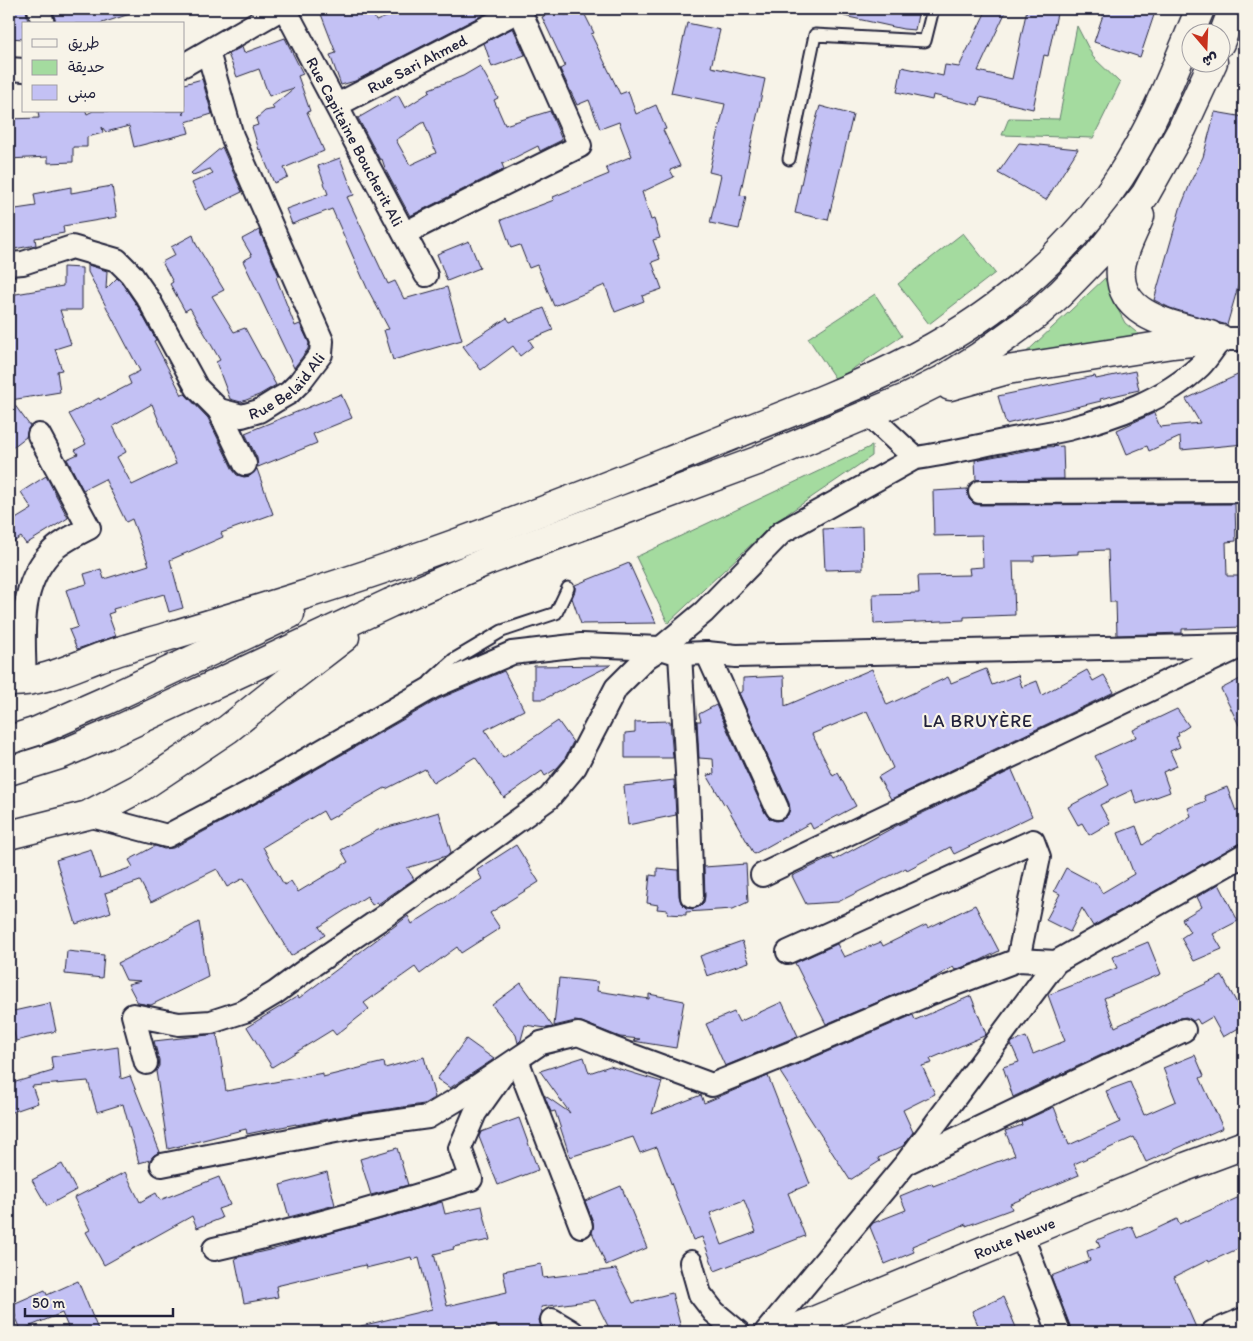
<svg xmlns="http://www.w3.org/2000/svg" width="1253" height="1341" viewBox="0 0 1253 1341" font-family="Itim,'Playpen Sans Arabic',sans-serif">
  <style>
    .green { fill: #a4db9f; stroke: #637e6d }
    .building { fill: #c3c1f4; stroke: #22223b; fill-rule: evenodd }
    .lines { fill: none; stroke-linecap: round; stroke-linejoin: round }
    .service-casing { stroke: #22223b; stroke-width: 15 }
    .minor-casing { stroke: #22223b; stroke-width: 26 }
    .secondary-casing { stroke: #22223b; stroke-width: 31 }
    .trunk-casing { stroke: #22223b; stroke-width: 31 }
    .service { stroke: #f7f3e8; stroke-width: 11 }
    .minor { stroke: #f7f3e8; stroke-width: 22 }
    .secondary { stroke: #f7f3e8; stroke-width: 28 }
    .trunk { stroke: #f7f3e8; stroke-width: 28 }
    .labels { text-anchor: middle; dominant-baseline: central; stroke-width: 4.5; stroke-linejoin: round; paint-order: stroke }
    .street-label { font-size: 16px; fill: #22223b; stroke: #f7f3e8 }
    .neighbourhood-label { font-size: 18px; letter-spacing: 1px; fill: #22223b; stroke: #f7f3e8 }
  </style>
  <rect width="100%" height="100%" fill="#f7f3e8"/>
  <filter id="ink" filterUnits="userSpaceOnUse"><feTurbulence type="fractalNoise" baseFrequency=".02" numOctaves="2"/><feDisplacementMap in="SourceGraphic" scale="10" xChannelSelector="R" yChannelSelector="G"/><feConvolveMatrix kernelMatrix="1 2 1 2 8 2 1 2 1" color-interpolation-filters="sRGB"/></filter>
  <g filter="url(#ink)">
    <g class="green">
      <path d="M1077,26L1093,57L1120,83L1093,138L1002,135L1009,118L1059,119Z"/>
      <path d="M963,233L995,273L929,324L898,284Z"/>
      <path d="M1105,278L1114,302L1125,323L1147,341L1018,360Z"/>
      <path d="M875,294L902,336L836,380L808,338Z"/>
      <path d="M872,446V456L774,523L668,623L636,557Z"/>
    </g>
    <g class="building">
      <path d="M9,9H26L28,24H24V39L9,38Z"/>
      <path d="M53,9H135L136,12L99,24H56Z"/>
      <path d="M319,9H371L376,21L407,9H494L355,81L341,85L330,55L336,53Z"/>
      <path d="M560,9L565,15L578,9H582L594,33L591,34L620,94L628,91L636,114L656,105L666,129L663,130L680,166L670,170L674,177L642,192L651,220L654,219L660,238L653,240L660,259L652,262L662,289L642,296L644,301L615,312L605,285L554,306L537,265L529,268L520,245L511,248L501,220L554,200L553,197L609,174L606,167L632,156L619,122L600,129L589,100L577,105L560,69L565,66L542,17Z"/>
      <path d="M845,9H919L915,30L903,29L844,16Z"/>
      <path d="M987,9H1007L978,71L1012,79L1027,9H1058L1048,56L1044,55L1033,109L980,97L978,105L933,95L932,100L897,92L902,67L943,76L945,65L959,67Z"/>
      <path d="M1105,9H1156L1140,57L1094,42Z"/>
      <path d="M687,23L720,30L711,67L765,79L740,195L746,196L739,229L710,223L721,175L709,172L725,104L671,93Z"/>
      <path d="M513,28L525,55L492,67L484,43Z"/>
      <path d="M285,38L303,74L298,76L310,111L307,112L324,151L284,168L288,177L274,183L260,149L259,150L252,127L258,125L256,119L265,111L274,109L272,106L294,88L269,96L259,69L237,77L228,54L242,47L244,53Z"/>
      <path d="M480,66L498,98L494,100L505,125L550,111L562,140L540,151L538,146L502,164L504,169L410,216L386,171L382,159L380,160L358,118L398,95L405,108L430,92L429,89L463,76ZM424,122L436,153L410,165L396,140Z"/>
      <path d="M202,79L212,114L186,122L189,133L134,147L129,126L106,132L102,127L103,133L87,137V147H73V162L48,163V157L9,159V119L39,118L38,111H86L87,114L93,111H183L184,115V84Z"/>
      <path d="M820,106L853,115L828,220L795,213L811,137Z"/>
      <path d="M1215,112L1244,117V266L1227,325L1170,308L1154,300L1180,209L1192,179L1203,157Z"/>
      <path d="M1019,143L1078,149L1046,200L998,173Z"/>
      <path d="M222,147L242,192L205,210L192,183L213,173L210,169L193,175L191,173Z"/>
      <path d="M340,158L354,195L347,197L388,284L395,281L404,299L447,287L462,340L393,360L384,330L389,329L367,288L332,209L292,224L286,209L328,194L318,166Z"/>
      <path d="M112,186L117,217L63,226L64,233L35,238L36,245L9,250V210L36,206L34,194L71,187V193Z"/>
      <path d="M259,230L279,276L276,277L295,326L300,324L309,343L308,349L294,368L243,261L252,256L242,239Z"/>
      <path d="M193,235L196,244L224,290L212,296L234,332L245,328L276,385L259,395L241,402L230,399L216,362L220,360L190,308L185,311L170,284L173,282L162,262L175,255L171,247Z"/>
      <path d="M469,241L480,268L447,281L437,254Z"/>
      <path d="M88,265L107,271L106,289L117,278L121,282L138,307L156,340L154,341L182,395L185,394L208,418L233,470L237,475L244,477L250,476L257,469L273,514L221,533L223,537L170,560L183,608L169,612L164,594L113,609L114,612L108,614L116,636L77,649L69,630L78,627L66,590L87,584L84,574L101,569L104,579L149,565L132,519L126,522L105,479L83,490L67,459L78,454L75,450L86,444L69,414L99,398L100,400L131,384L128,377L140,371L88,272ZM152,404L176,464L132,485L117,457L126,452L113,426Z"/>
      <path d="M63,267L82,268V310H60L71,344L55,349L62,370L57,371L60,392L11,400L30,426L28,429L26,437L9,450V305L12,304L10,295L63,286Z"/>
      <path d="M544,308L553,330L529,340L533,346L520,356L513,346L481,370L463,346L507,318L510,322Z"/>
      <path d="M1135,371L1139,390L1100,399L1101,401L1006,424L998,396L1095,376L1096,379Z"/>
      <path d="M1244,372V444L1181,450L1180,437L1149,451L1147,446L1127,454L1117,430L1154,413L1160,427L1200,423L1186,399Z"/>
      <path d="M341,394L352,418L313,434L317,443L258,467L257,458L245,433Z"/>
      <path d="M1063,446L1064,479L976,480L975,460L1046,447Z"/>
      <path d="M46,476L68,518L26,544L21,537L9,545V523L32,509L21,492Z"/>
      <path d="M967,489L969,499L974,504L980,505L1235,504L1236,541L1226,542L1227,576H1244V627L1182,629V633L1117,635L1116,602H1110L1108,550L1078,551V554L1034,556V561H1013L1015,615L964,617V620L874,624L873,594L919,593L918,576L970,575L969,568L983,567L982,535L934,536L933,491Z"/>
      <path d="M862,527L863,569L825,570L823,529Z"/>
      <path d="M629,563L656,623L581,624L572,598L575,591V585Z"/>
      <path d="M611,665L544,699H534V666Z"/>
      <path d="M872,669L887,705L948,677L951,683L986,669L992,685L1018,675L1022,687L1037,681L1042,695L1087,670L1093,681L1104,675L1114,692L891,799L878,777L893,768L867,711L812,734L833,776L838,773L856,806L813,829L810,823L754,854L725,803L724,804L707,775L714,774L713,759L699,758L697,721H701L699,714L716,705L765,813L770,819L776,821L782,820L788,815L790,809L789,803L739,693L743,691V678L784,676L785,706Z"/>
      <path d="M504,671L524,710L485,730L503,758L558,721L573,742L564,760L557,768L545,776L542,771L504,798L475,757L433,783L425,769L386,789L385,788L328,820L323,811L263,847L284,885L291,881L298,892L348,862L341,850L378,830L439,812L451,852L446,856L407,868L414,879L378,904L377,902L372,905L367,896L319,927L325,935L291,956L244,878L227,887L217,869L151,902L140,881L105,893L111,912L76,924L56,860L91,849L100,878L133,867L129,860L155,846L164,849L173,848L261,801L439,699Z"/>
      <path d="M1244,677V735L1221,689Z"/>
      <path d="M1177,709L1189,726L1178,733L1179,736L1176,737L1180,747L1170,751L1177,766L1163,772L1170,792L1137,804L1132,790L1100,805L1110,823L1089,835L1082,823L1078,825L1068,807L1109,785L1095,756L1136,737L1133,730Z"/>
      <path d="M670,721L673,758H625V733L635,732V722Z"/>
      <path d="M1012,770L1032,816L954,854L950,847L907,870L906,868L838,902L806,904L792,876L832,857L834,860L896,826Z"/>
      <path d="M674,780L676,815L628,825L624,786Z"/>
      <path d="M1227,787L1236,811L1244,808V842L1238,844L1093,926L1082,908L1070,932L1046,920L1060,894L1054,891L1066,868L1098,885L1102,893L1134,874L1118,833L1136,826L1143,845L1158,834L1160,836L1191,816L1188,808L1206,801L1204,796Z"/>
      <path d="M516,845L539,882L490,913L500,928L461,953L457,947L420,974L415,967L364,1003L369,1009L336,1035L332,1030L272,1067L247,1027L298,996L299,998L408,916L412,924L482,879L477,870Z"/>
      <path d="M746,864L748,902L733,909L686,912V915L667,914L668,910L657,909L658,905L647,903L650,875L657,876V868L678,870L679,896L681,903L686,908L693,909L699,907L704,902L705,896L704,867Z"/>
      <path d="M1219,884L1238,921L1213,934L1222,949L1194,961L1181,938L1190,932L1182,919L1202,907L1197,897Z"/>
      <path d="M975,905L999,951L979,961L955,970L953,967L930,980L826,1024L795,963L837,944L844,957L881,942L883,946L926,925L928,928Z"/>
      <path d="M199,922L208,977L151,1005L138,1003L128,984L141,981L126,980L118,963Z"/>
      <path d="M742,941L749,962L707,976L700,956Z"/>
      <path d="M1148,942L1161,974L1104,998L1115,1027L1222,976L1244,1016V1025L1223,1037L1212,1017L1200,1024L1197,1019L1193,1021L1186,1017L1179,1018L1013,1097L1003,1067L1019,1062L1011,1044L1012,1042L1026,1037L1033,1054L1065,1041L1048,995L1117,968L1112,957Z"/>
      <path d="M67,951L104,955L102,978L65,974Z"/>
      <path d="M559,978L598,982L597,991L649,999V994L684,1001L676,1048L633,1041L640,1039L620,1037L582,1022L575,1021L554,1026Z"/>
      <path d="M521,983L553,1027L546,1028L525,1025L521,1040L518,1043L516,1035L492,1005Z"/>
      <path d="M971,996L986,1034L984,1036L930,1059L932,1063L922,1066L935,1094L903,1110L913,1132L903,1146L878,1158L880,1161L850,1180L780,1072L913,1015L915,1020Z"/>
      <path d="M782,1002L798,1036L725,1066L706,1024L734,1012L739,1022Z"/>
      <path d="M50,1003L56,1031L16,1041L9,1012Z"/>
      <path d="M217,1034L226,1091L323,1073V1077L384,1062L385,1068L424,1057L435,1097L424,1104L354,1114L296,1125V1124L247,1134L246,1129L168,1149L156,1071L159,1066V1060L154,1041Z"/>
      <path d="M466,1039L494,1059L450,1088L437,1079Z"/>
      <path d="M118,1047L121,1079L130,1076L160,1152L154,1155L150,1160L139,1163L123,1104L97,1112L88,1081L32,1086L38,1103L9,1113V1084L53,1071L51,1057Z"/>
      <path d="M1195,1055L1204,1076L1200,1078L1223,1128L1146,1162L1134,1137L1074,1164L1079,1175L1010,1204L1012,1209L966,1226V1224L912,1246L914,1252L885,1264L870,1227L873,1223L906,1210L900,1196L932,1183L933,1186L1015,1155L1005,1131L1022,1125L1021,1122L1054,1107L1069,1145L1120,1122L1106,1091L1130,1082L1144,1115L1176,1101L1163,1068Z"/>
      <path d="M584,1057L589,1073L610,1066L662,1082L652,1114L701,1095L704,1103L768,1076L810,1184L788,1193L805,1236L715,1271L702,1237L693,1240L657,1147L640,1153L633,1137L570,1157L555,1111L551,1112L544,1095L570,1113L540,1071ZM744,1200L756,1232L722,1245L710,1213Z"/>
      <path d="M519,1118L538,1170L498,1185L479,1137L481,1132Z"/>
      <path d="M397,1148L408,1185L371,1195L360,1159Z"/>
      <path d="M62,1164L76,1190L47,1206L32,1180Z"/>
      <path d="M125,1172L140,1202L156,1193L160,1200L219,1177L230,1205L218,1209L222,1218L197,1228L192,1216L104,1265L86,1232L90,1230L74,1198Z"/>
      <path d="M327,1172L335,1205L289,1217L280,1185Z"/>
      <path d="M621,1186L647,1248L606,1265L592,1232L593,1222L585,1201Z"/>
      <path d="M1244,1195V1246L1209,1262L1208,1260L1174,1277L1198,1332H1072L1051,1276L1090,1261L1087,1251L1100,1247L1097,1240L1132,1226L1137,1238L1177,1219L1179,1224Z"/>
      <path d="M442,1202L445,1214L482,1206L490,1240L453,1247L454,1249L434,1254L447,1306L507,1292L503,1271L541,1264L543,1278L616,1269L633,1303L672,1293L682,1332H611L595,1300L541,1307L542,1312L539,1320L541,1327L546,1332H500L498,1325L465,1332H361V1326L432,1309L419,1258L412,1260L411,1257L366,1268L365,1265L276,1286L278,1297L244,1303L235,1258L278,1248Z"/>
      <path d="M78,1281L99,1332H70L62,1313L21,1330L11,1305L45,1290L47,1295Z"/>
      <path d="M1003,1297L1018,1332H981L972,1311Z"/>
    </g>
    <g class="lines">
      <defs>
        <g id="service">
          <path d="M789,159L815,35L925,41L933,9"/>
          <path d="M430,681L453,660L502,631L556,613L568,588"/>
        </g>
        <g id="minor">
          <path d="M39,9L43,24"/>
          <path id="s1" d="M285,9L426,275"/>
          <path d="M184,65L281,9"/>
          <path d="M9,69L24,70"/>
          <path id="s2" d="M337,105L522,9"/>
          <path d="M405,233L580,146L520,11"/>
          <path id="s3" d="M9,264L23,263L72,247L117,260L131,274L149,300L197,388L219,410L242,416L259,411L275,401L289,393L299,383L321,354L322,341L232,136L208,52"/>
          <path d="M219,410L245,464"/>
          <path d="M915,458C947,454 977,446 1008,440C1028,436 1048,434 1068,429C1114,417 1165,400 1200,366C1208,358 1214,347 1221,339H1244"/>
          <path d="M980,492L1244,491"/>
          <path d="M707,653L777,808"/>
          <path d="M680,654L688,790L692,896"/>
          <path d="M25,683C24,637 17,589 50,553C60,542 76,535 89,528L39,435"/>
          <path d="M88,815L167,836L254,790L433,687L512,653L581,645L661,648L680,654L707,653L736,656L1244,645"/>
          <path d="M762,875L1235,649"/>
          <path d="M788,952L1033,841L1039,857L1018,960"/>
          <path d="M517,1060L581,1226"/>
          <path d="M146,1063L133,1015L179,1024L211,1022L245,1011L275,993L310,967L382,918L549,798L575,767L616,688L647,657L661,648L704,612L782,532L915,458L868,414"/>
          <path d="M910,1161L1184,1030"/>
          <path d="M162,1165L356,1127L428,1117L461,1097L541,1043L578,1034L612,1048L712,1085L796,1051L931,993L1018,960L1056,962L1244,855"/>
          <path d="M1022,1236L1059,1332"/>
          <path d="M214,1249C301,1229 386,1206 471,1179L460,1148L475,1113L502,1075"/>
          <path d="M691,1262L700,1294L714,1312L738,1332"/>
          <path d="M552,1320L572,1332"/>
          <path d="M766,1332L907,1162L1056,962"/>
          <path d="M1213,1332L1244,1319"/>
        </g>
        <g id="secondary">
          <path id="s4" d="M787,1332L1185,1167L1244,1145"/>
        </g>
        <g id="trunk">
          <path d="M1220,43L1233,9"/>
          <path d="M1140,216C1134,232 1123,250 1121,267C1116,317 1173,325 1210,335"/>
          <path d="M950,386L1007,370L1172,344L1221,339"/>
          <path d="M9,682C40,683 69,669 98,658C121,650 143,644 166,637C253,611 340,585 426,554C521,521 614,483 707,446C817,401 933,363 1024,284C1060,253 1094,216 1120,177C1154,125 1176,66 1200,9"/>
          <path d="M9,740L37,731L105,701L290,614"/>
          <path d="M9,771L60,755L111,733L390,603L487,561L757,461L906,398L942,380L980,356L1035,316L1061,293L1097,256L1145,195L1182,129L1213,62"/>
          <path d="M9,835L88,815L143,786L228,729L293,677L345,637"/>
        </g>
      </defs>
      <use href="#service" class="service-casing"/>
      <use href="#minor" class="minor-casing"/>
      <use href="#secondary" class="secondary-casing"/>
      <use href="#trunk" class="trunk-casing"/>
      <use href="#service" class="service"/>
      <use href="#minor" class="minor"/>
      <use href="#secondary" class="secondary"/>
      <use href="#trunk" class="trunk"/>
    </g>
  </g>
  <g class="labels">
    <g class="street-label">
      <text stroke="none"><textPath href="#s2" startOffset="90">Rue Sari Ahmed</textPath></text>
      <text stroke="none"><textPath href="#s1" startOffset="150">Rue Capitaine Boucherit Ali</textPath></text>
      <text stroke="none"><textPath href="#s3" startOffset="374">Rue Belaïd Ali</textPath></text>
      <text stroke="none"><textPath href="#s4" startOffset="246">Route Neuve</textPath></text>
    </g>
    <g class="neighbourhood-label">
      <text x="978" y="721">LA BRUYÈRE</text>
    </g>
  </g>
  <rect width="1253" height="1341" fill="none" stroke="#f7f3e8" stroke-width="30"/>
  <rect x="15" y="15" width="1223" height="1311" fill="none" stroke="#22223b" stroke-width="2" filter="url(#ink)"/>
  <rect x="22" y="22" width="162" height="90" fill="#f7f3e8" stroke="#a29fa3"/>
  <rect x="32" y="39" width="25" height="8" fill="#f7f3e8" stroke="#a29fa3"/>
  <text x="68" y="48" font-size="15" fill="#22223b">طريق</text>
  <rect x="32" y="60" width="25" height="15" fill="#a4db9f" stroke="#a29fa3"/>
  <text x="68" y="72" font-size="15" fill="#22223b">حديقة</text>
  <rect x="32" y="85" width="25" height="15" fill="#c3c1f4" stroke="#a29fa3"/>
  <text x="68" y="98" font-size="15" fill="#22223b">مبنى</text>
  <g transform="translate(1206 48) rotate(161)"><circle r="24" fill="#f7f3e8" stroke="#a29fa3"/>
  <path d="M0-4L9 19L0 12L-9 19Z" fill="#c8321e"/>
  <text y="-8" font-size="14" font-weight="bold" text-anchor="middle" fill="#22223b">ش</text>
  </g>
  <path d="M25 1308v8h148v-8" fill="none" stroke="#22223b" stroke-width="2.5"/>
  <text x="32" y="1308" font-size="15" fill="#22223b" stroke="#f7f3e8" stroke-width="4" paint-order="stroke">50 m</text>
</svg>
